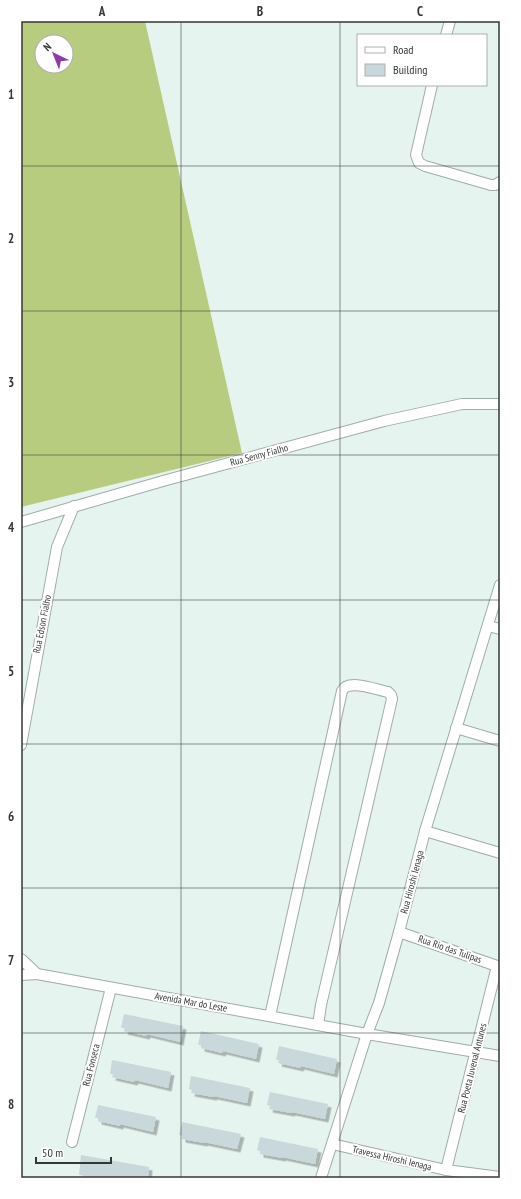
<svg xmlns="http://www.w3.org/2000/svg" width="521" height="1199" viewBox="0 0 521 1199" font-family="'PT Sans Narrow',sans-serif">
  <style>
    .forest { fill: #b8cc7f; fill-rule: evenodd }
    .building { fill: #c9d8da; filter: url(#shadow) }
    .lines { fill: none; stroke-linecap: round; stroke-linejoin: round }
    .minor-casing { stroke: #9faca8; stroke-width: 12 }
    .minor { stroke: #fff; stroke-width: 10 }
    .grid { fill: none; stroke: #333836; stroke-width: 1; stroke-opacity: 0.55 }
    .labels { text-anchor: middle; dominant-baseline: central; stroke-width: 4; stroke-linejoin: round; paint-order: stroke }
    .street-label { font-size: 10px; fill: #333836; stroke: #fff }
    .neatline { fill: none; stroke: #333836; stroke-width: 1.5 }
    .grid-label { font-size: 13px; text-anchor: middle; font-weight: bold; fill: #333836 }
  </style>
  <defs>
    <filter id="shadow"><feDropShadow dx="3.5" dy="3.5" stdDeviation="0" flood-color="#0004"/></filter>
  </defs>
  <rect width="100%" height="100%" fill="#e6f4f0"/>
  <path class="forest" d="M21,21H145L242,453L21,507ZM42,42H66V66H42Z"/>
  <g class="building">
    <path d="M124,1014L183,1026L180,1042L147,1034L146,1036L124,1031L125,1028H121Z"/>
    <path d="M201,1031L259,1044L256,1059L223,1051L222,1053L201,1048V1045H198Z"/>
    <path d="M279,1046L337,1059L334,1074L301,1066L300,1068L278,1063L279,1060H276Z"/>
    <path d="M112,1060L171,1072L168,1088L135,1080L134,1082L112,1077L113,1074H110Z"/>
    <path d="M191,1076L250,1088L247,1103L214,1096L213,1097L191,1093L192,1090L189,1089Z"/>
    <path d="M270,1092L328,1104L325,1119L292,1112L291,1113L269,1109L270,1106L267,1105Z"/>
    <path d="M98,1105L156,1117L153,1132L120,1124V1126L98,1121V1118H95Z"/>
    <path d="M182,1122L241,1134L237,1149L204,1142V1143L182,1139V1136L179,1135Z"/>
    <path d="M260,1137L318,1149L315,1164L282,1157V1158L260,1154V1151L257,1150Z"/>
    <path d="M81,1155L149,1167L148,1178H83V1175H79Z"/>
  </g>
  <g class="lines">
    <defs>
      <g id="minor">
        <path d="M446,35L450,21"/>
        <path d="M432,85L416,155L419,163L425,166L491,185H495L500,182"/>
        <path d="M21,522L163,481L384,421L462,404H500"/>
        <path d="M488,626L500,629"/>
        <path d="M456,728L500,741"/>
        <path d="M21,745L57,547L74,506"/>
        <path d="M425,831L500,853"/>
        <path d="M399,932L500,967"/>
        <path d="M21,959L37,974L367,1034L500,1056"/>
        <path d="M21,975L37,974"/>
        <path d="M270,1016L342,691C348,678 377,690 388,692L391,695L392,699L321,1005L318,1025"/>
        <path d="M72,1142L111,988"/>
        <path d="M332,1144L446,1170L500,1177"/>
        <path d="M446,1170L497,966"/>
        <path d="M321,1178L367,1034L379,1003L399,932L425,831L500,585"/>
      </g>
    </defs>
    <use href="#minor" class="minor-casing"/>
    <use href="#minor" class="minor"/>
  </g>
  <path class="grid" d="M181,21V1178M340,21V1178M21,166H500M21,311H500M21,455H500M21,600H500M21,744H500M21,888H500M21,1033H500"/>
  <g class="labels">
    <g class="street-label">
      <text transform="translate(259 455) rotate(-15)">Rua Senny Fialho</text>
      <text transform="translate(42 624) rotate(-79)">Rua Edson Fialho</text>
      <text transform="translate(412 882) rotate(-75)">Rua Hiroshi Ienaga</text>
      <text transform="translate(450 949) rotate(19)">Rua Rio das Tulipas</text>
      <text transform="translate(191 1002) rotate(10)">Avenida Mar do Leste</text>
      <text transform="translate(91 1065) rotate(-76)">Rua Fonseca</text>
      <text transform="translate(472 1068) rotate(-76)">Rua Poeta Juvenal Antunes</text>
      <text transform="translate(392 1158) rotate(13)">Travessa Hiroshi Ienaga</text>
    </g>
  </g>
  <rect width="521" height="1199" fill="none" stroke="#ffffff" stroke-width="44"/>
  <rect x="357" y="34" width="130" height="52" fill="#ffffff" stroke="#adafaf"/>
  <rect x="365" y="47" width="20" height="6" fill="#ffffff" stroke="#adafaf"/>
  <text x="393" y="54" font-size="12" fill="#333836">Road</text>
  <rect x="365" y="64" width="20" height="12" fill="#c9d8da" stroke="#adafaf"/>
  <text x="393" y="74" font-size="12" fill="#333836">Building</text>
  <g transform="translate(54 54) rotate(317)"><circle r="19" fill="#ffffff" stroke="#adafaf"/>
  <path d="M0-3L7 15L0 10L-7 15Z" fill="#8c3baa"/>
  <text y="-6" font-size="11" font-weight="bold" text-anchor="middle" fill="#333836">N</text>
  </g>
  <path d="M36 1157v6h75v-6" fill="none" stroke="#333836" stroke-width="2"/>
  <text x="42" y="1157" font-size="12" fill="#333836" stroke="#ffffff" stroke-width="3" paint-order="stroke">50 m</text>
  <rect x="22" y="22" width="477" height="1155" class="neatline"/>
  <g class="grid-label">
    <text x="102" y="16">A</text>
    <text x="260" y="16">B</text>
    <text x="420" y="16">C</text>
    <text x="11" y="99">1</text>
    <text x="11" y="243">2</text>
    <text x="11" y="387">3</text>
    <text x="11" y="532">4</text>
    <text x="11" y="676">5</text>
    <text x="11" y="821">6</text>
    <text x="11" y="965">7</text>
    <text x="11" y="1109">8</text>
  </g>
</svg>
